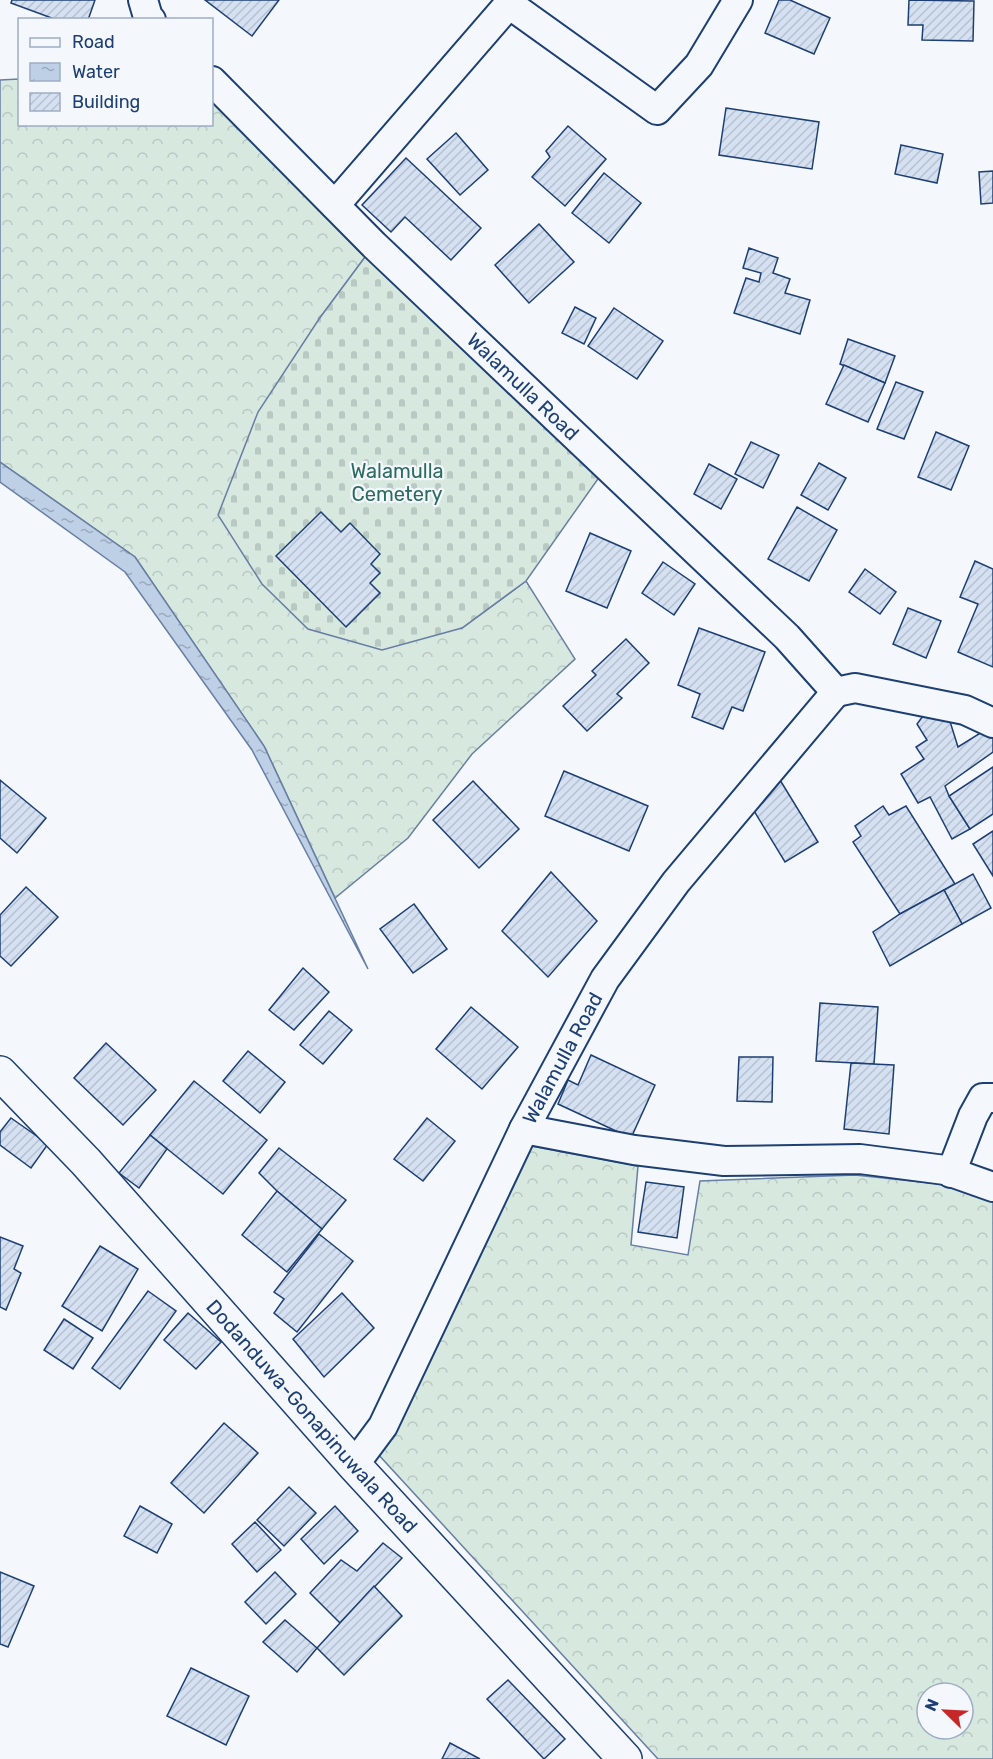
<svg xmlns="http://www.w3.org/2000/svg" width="993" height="1759" viewBox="0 0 993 1759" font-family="Rubik,sans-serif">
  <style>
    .forest { fill: url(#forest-crowns); stroke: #687fa3; stroke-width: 1.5; fill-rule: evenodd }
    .cemetery { fill: url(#cemetery-stones); stroke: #687fa3; stroke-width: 1.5 }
    .water { fill: url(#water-ripples); stroke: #687fa3; stroke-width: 1.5 }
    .building { fill: url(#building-hatch); stroke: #1d3f73; stroke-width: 1.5 }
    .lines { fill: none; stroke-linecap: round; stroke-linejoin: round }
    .minor-casing { stroke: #1d3f73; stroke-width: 32 }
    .primary-casing { stroke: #1d3f73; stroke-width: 36 }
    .minor { stroke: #f4f7fb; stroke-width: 28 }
    .primary { stroke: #f4f7fb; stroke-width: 33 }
    .labels { text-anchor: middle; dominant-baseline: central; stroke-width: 4.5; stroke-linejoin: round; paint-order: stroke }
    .street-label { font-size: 20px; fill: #1d3f73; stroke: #f4f7fb }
    .park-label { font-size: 20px; fill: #2c6c60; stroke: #f4f7fb }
  </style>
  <defs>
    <pattern id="forest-crowns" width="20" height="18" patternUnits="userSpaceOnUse" patternTransform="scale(1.5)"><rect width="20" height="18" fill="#d7e8df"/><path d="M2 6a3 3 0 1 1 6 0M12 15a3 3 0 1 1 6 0" fill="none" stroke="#b8c8c3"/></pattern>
    <pattern id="cemetery-stones" width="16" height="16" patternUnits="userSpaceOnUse" patternTransform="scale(1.5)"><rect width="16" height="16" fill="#d7e8df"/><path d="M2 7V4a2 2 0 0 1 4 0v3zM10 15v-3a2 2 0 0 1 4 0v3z" fill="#b8c8c3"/></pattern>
    <pattern id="water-ripples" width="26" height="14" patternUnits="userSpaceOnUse" patternTransform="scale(1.5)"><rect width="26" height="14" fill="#bed0e5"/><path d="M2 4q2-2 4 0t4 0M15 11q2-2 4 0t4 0" fill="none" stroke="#9aaabe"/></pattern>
    <pattern id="building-hatch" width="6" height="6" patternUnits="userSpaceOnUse" patternTransform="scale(1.5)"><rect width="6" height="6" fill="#d5e0f0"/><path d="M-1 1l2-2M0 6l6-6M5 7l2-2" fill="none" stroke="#b6c1d1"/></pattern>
  </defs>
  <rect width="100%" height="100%" fill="#f4f7fb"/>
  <g class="forest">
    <path d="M19,79L20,124H212V81L374,245L319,319L462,628L526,581L575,659L472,754L408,838L335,898L264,746L135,557L0,462V80Z"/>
    <path d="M526,1145L638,1166L631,1245L688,1255L700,1181L855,1175L950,1185L993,1201V1759H658L377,1453ZM927,1693H963V1729H927Z"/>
  </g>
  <path class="cemetery" d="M374,245L607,466L526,581L462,628L382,650L308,629L262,584L218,515L258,412L319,319Z"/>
  <path class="water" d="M0,462L135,557L264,746L368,969L252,750L125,572L0,482Z"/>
  <g class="building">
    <path d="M12,0H95L88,20H57L11,3Z"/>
    <path d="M205,0H279L252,36Z"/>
    <path d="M779,0H790L830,18L814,54L765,33Z"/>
    <path d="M909,0L974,1L973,41L922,40L923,25H908Z"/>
    <path d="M726,108L819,122L812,169L719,155Z"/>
    <path d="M568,126L606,159L565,206L532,177L550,157L546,151Z"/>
    <path d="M456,133L488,170L460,195L427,159Z"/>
    <path d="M901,145L943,154L937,183L895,174Z"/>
    <path d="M406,158L481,228L451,260L405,217L391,232L362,205Z"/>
    <path d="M993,171V203L981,204L979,172Z"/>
    <path d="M604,173L641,203L609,243L572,213Z"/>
    <path d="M539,224L574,262L529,303L495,265Z"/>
    <path d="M749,248L778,258L773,273L790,279L785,293L810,300L800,334L734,313L746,278L759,282L761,273L743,268Z"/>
    <path d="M575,307L596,318L584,344L562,333Z"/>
    <path d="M614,308L663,341L637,379L588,346Z"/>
    <path d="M848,339L895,356L885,383L840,364Z"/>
    <path d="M844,365L885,383L868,422L826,404Z"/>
    <path d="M896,382L923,392L904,439L877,429Z"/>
    <path d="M936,432L969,446L951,490L918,477Z"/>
    <path d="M751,442L779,455L763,488L735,474Z"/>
    <path d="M819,463L846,478L828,510L801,495Z"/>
    <path d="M709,464L737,479L721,509L694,494Z"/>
    <path d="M797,507L837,530L809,581L768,559Z"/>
    <path d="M321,512L341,532L350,523L380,554L371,564L380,573L370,583L380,593L346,627L276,556Z"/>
    <path d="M590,533L631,551L607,608L566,591Z"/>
    <path d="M975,561L993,569V667L958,652L978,604L960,597Z"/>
    <path d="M663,562L695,584L674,615L642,593Z"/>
    <path d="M865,569L896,592L880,614L849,592Z"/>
    <path d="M908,608L941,621L926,658L893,644Z"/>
    <path d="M699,628L765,652L743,711L732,707L723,729L692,717L700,694L678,685Z"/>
    <path d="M626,639L649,663L617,694L622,698L587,731L563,706L596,675L592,671Z"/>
    <path d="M929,708L948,715L958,747L985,730L993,734V752L945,786L949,796L970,829L952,839L930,797L918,803L901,774L924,759L916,747L927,740L917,724Z"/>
    <path d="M993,767V814L970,829L949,796Z"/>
    <path d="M564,771L648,806L629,851L545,816Z"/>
    <path d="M0,780L46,818L17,853L0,838Z"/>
    <path d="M780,780L818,842L785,862L748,801Z"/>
    <path d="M473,781L519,829L479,868L433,820Z"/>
    <path d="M883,806L889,815L906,806L955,884L900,914L853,842L861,836L855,826Z"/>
    <path d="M993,831V876L973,844Z"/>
    <path d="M551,872L597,921L548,977L502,931Z"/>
    <path d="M973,874L991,908L962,924L944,890Z"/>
    <path d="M26,887L58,917L11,966L0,956V915Z"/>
    <path d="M944,890L962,924L890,966L873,932L900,914Z"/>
    <path d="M414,904L447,949L413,973L380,929Z"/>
    <path d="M303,968L329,992L294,1030L269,1010Z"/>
    <path d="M820,1003L878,1007L874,1064L816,1061Z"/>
    <path d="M471,1007L518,1047L482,1089L436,1049Z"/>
    <path d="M329,1011L352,1030L323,1064L300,1045Z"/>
    <path d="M106,1043L156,1090L123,1125L74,1078Z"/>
    <path d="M248,1051L285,1082L260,1113L223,1081Z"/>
    <path d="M591,1055L655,1085L631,1138L558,1104L568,1080L578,1085Z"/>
    <path d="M739,1057H773L772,1102L737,1101Z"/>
    <path d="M851,1063L894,1065L889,1134L844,1129Z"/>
    <path d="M194,1081L267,1140L223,1194L150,1135Z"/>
    <path d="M11,1118L48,1144L31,1168L0,1145V1132Z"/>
    <path d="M427,1118L455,1141L423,1181L394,1159Z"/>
    <path d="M150,1135L167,1149L139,1188L119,1173Z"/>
    <path d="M279,1148L346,1200L322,1229L277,1191L259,1173Z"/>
    <path d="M646,1182L684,1187L677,1238L638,1232Z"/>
    <path d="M277,1191L322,1229L287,1272L242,1235Z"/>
    <path d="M319,1234L353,1261L297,1332L274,1313L284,1299L274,1292Z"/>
    <path d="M0,1237L23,1246L14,1269L21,1273L6,1310L0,1307Z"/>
    <path d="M100,1246L138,1269L102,1331L62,1306Z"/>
    <path d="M148,1291L176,1311L120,1389L92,1368Z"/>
    <path d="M342,1293L374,1328L324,1377L293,1339Z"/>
    <path d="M188,1313L221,1342L196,1369L164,1340Z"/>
    <path d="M64,1319L93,1338L73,1369L44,1350Z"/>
    <path d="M224,1423L258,1453L204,1513L171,1483Z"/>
    <path d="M289,1487L316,1513L284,1546L257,1520Z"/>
    <path d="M140,1506L172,1524L157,1553L124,1536Z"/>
    <path d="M335,1506L358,1531L324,1564L301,1539Z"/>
    <path d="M255,1522L281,1550L257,1572L232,1544Z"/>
    <path d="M383,1543L402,1558L340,1623L310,1593L341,1560L357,1571Z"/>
    <path d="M0,1572L34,1586L8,1647L0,1644Z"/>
    <path d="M275,1572L296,1594L266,1624L245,1602Z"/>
    <path d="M374,1586L402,1616L344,1675L317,1648Z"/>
    <path d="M285,1620L317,1648L297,1672L263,1642Z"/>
    <path d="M191,1668L249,1696L226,1745L167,1716Z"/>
    <path d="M508,1680L565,1739L544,1759L487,1699Z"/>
    <path d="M450,1743L480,1759H442Z"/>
  </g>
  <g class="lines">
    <defs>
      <g id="minor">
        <path d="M143,0L148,17L151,20"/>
        <path id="s1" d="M212,81L374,245L787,637L836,692L855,688L965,710L993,723"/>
        <path d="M335,205L509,4L657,110L699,65L738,0"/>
        <path d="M524,1129L634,1150L724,1161L860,1159L945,1170L993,1187"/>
        <path d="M951,1173L973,1116L983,1098H993"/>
        <path id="s2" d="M354,1465L383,1426L524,1129L605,979L676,882L836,692"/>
      </g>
      <g id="primary">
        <path id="s3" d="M0,1073L86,1162L354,1465L625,1759"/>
      </g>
    </defs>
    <use href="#minor" class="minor-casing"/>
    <use href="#primary" class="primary-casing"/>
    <use href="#minor" class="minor"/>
    <use href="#primary" class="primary"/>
  </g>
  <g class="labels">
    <g class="street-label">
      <text stroke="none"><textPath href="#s1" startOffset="436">Walamulla Road</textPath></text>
      <text stroke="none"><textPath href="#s2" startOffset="458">Walamulla Road</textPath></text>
      <text stroke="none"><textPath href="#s3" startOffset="464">Dodanduwa-Gonapinuwala Road</textPath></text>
    </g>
    <g class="park-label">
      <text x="397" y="471">Walamulla<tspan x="397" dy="23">Cemetery</tspan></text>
    </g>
  </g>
  <rect x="18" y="18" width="195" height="108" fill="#f4f7fb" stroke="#9eadc5" stroke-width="1.5"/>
  <rect x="30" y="38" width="30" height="9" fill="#f4f7fb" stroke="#9eadc5" stroke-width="1.5"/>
  <text x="72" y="48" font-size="18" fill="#1d3f73">Road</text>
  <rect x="30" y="63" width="30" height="18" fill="url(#water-ripples)" stroke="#9eadc5" stroke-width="1.5"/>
  <text x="72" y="78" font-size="18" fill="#1d3f73">Water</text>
  <rect x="30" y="93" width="30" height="18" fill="url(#building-hatch)" stroke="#9eadc5" stroke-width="1.5"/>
  <text x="72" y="108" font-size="18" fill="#1d3f73">Building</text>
  <g transform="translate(945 1711) rotate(294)"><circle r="28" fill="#f4f7fb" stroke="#9eadc5" stroke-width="1.5"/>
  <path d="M0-4.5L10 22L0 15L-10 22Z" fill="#c62828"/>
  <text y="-9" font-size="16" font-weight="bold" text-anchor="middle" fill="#1d3f73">N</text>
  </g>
</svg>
